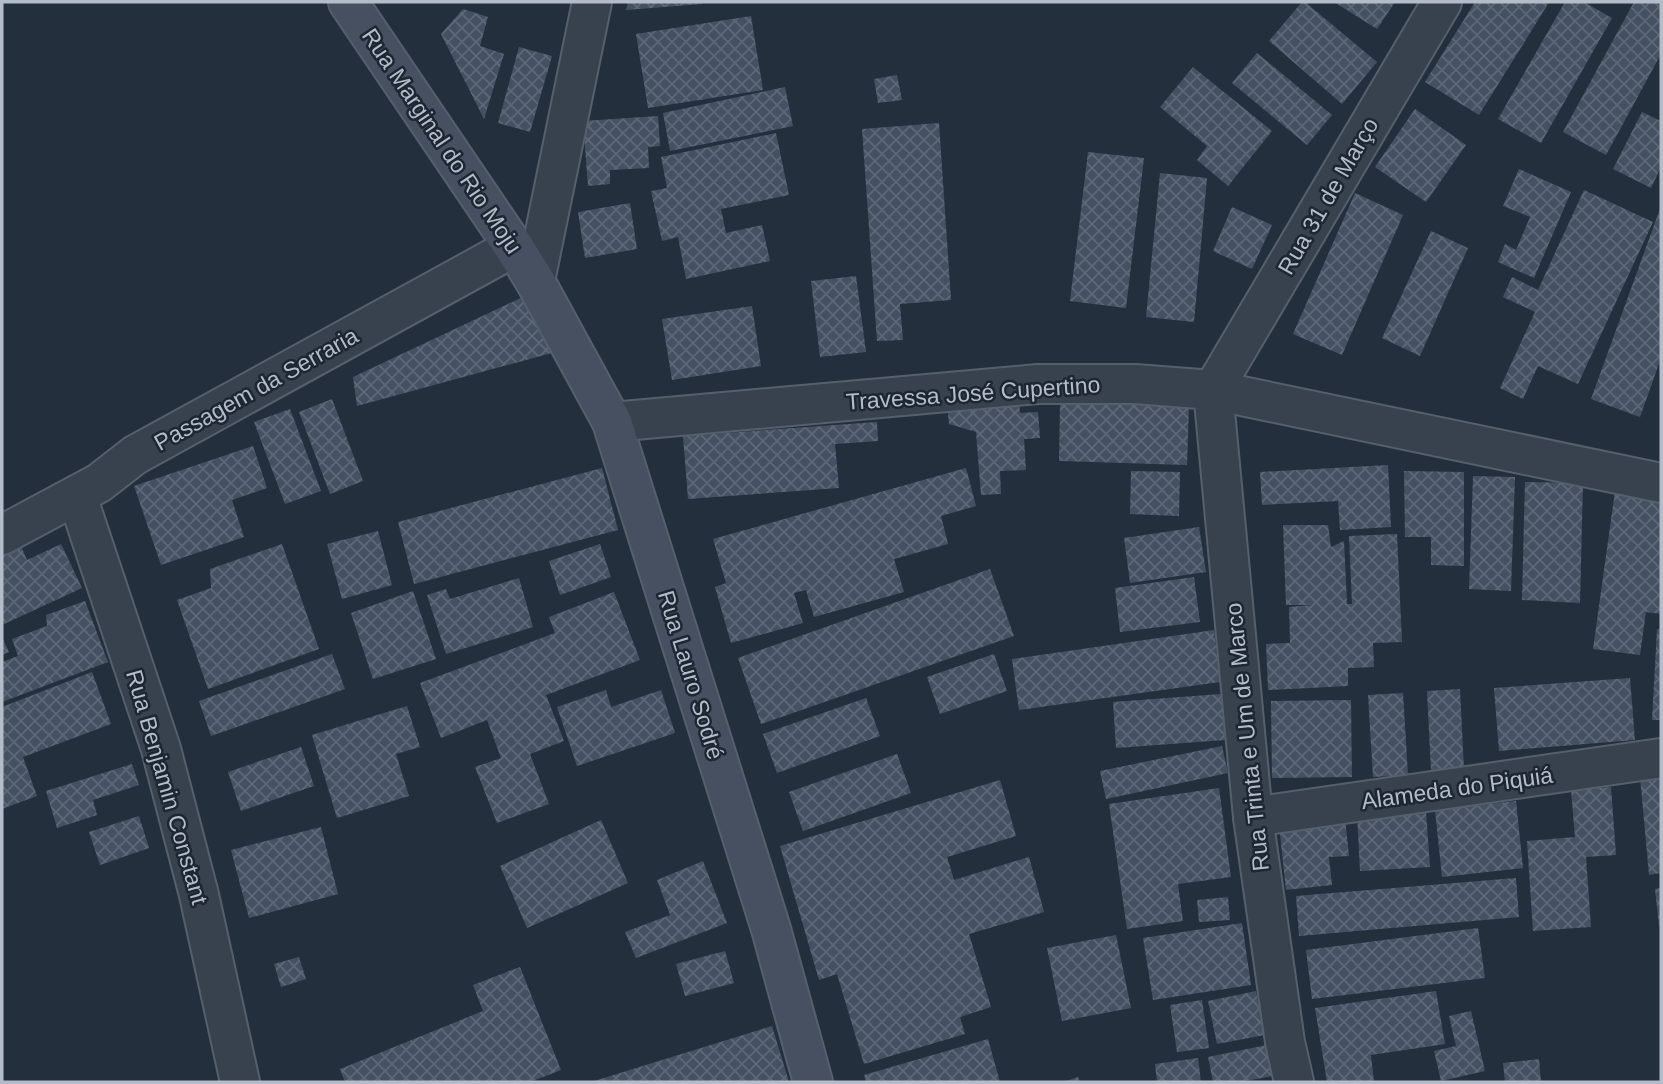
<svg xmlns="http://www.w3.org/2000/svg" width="1663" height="1084" viewBox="0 0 1663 1084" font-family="Helvetica,sans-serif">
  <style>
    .building { fill: url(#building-cross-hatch) }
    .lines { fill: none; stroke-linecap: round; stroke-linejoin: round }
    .street-casing { stroke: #565f6c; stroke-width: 42 }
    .secondary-casing { stroke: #565f6c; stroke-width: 42 }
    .street { stroke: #38414e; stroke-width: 38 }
    .secondary { stroke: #465061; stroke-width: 38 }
    .labels { text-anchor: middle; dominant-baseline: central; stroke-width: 5; stroke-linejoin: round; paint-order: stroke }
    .street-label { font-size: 23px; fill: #b4bcc9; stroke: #1d2633 }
  </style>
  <defs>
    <pattern id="building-cross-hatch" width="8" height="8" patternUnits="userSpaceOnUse" patternTransform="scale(1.75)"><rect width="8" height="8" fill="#455162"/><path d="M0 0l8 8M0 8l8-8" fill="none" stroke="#5d6877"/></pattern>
  </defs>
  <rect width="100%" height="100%" fill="#242f3e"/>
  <g class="building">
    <path d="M628,2H702V4L626,10Z"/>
    <path d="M1302,2H1305L1377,62L1342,104L1269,41Z"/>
    <path d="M1334,2H1395L1377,29Z"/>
    <path d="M1475,2H1545L1548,4L1479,115L1425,82Z"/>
    <path d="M1565,2H1584L1612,18L1541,143L1498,119Z"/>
    <path d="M1634,2H1661V54L1606,155L1563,132Z"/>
    <path d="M463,9L488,17L480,46L504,54L484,119L441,34Z"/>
    <path d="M751,16L763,90L648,108L636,34Z"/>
    <path d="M519,47L552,56L530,132L498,123Z"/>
    <path d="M1257,53L1332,115L1307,145L1232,83Z"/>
    <path d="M1193,67L1272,131L1228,186L1197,160L1207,146L1160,107Z"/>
    <path d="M897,75L902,100L878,103L874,79Z"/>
    <path d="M785,87L793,126L670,151L663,113Z"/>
    <path d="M1415,109L1466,145L1426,202L1375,167Z"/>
    <path d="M1642,112L1661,121V167L1651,188L1613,169Z"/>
    <path d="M658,116L660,146L648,147L649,168L610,170V184L588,186L583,121Z"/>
    <path d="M939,123L951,300L900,304L903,340L877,341L862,129Z"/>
    <path d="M776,133L789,195L721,209L726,233L762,225L770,261L686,279L678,237L662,241L651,191L667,188L661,157Z"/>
    <path d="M1088,152L1144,158L1126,308L1070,301Z"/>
    <path d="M1519,169L1571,192L1534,278L1498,262L1505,244L1516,250L1530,217L1503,206Z"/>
    <path d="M1160,173L1207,178L1194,322L1146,317Z"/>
    <path d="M1584,190L1653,222L1578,384L1538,366L1523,399L1500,388L1535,312L1503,297L1512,277L1538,290Z"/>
    <path d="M1355,193L1403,215L1342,355L1293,334Z"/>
    <path d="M630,203L637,249L585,258L578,212Z"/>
    <path d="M1661,206V358L1640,417L1591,399Z"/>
    <path d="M1232,207L1272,225L1252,269L1213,251Z"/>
    <path d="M1431,231L1468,248L1420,356L1382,338Z"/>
    <path d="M856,276L866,352L820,357L811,281Z"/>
    <path d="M527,295L559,351L357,406L353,377Z"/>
    <path d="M752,306L761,366L672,380L662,319Z"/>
    <path d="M332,399L363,481L330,494L299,412Z"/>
    <path d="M1019,399L1020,413L1038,412L1040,438L1024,439L1026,470L1000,471L1001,494L981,495L976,432L949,424L947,405Z"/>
    <path d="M1060,403L1189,406L1187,465L1059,461Z"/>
    <path d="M290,409L321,491L285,504L254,422Z"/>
    <path d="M877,422L878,441L835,444L839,488L688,499L683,436Z"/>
    <path d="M253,446L267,488L232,500L244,537L161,565L134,486Z"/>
    <path d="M1388,465L1391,527L1340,530L1338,501L1262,505L1260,472Z"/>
    <path d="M602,468L618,530L414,584L398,522Z"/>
    <path d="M966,468L976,506L941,516L948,544L894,559L904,592L814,617L806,590L794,593L803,623L731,643L715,587L726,583L713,539Z"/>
    <path d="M1131,471L1180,472L1179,516L1130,514Z"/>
    <path d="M1404,471L1464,472V566L1431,565V537H1405Z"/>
    <path d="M1473,476L1515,477L1511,591L1469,589Z"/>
    <path d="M1525,482L1583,483L1580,603L1522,600Z"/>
    <path d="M1615,491L1661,497V614L1646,612L1640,655L1593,649Z"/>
    <path d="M1283,525H1328L1331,547L1344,541L1347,604H1352L1349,536L1397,534L1402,642L1373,643L1374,667L1348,668V686L1268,690L1266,644L1290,643L1289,607L1312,605H1286Z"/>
    <path d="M1199,527L1206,572L1130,583L1124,538Z"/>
    <path d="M378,531L392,585L342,599L327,544Z"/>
    <path d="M18,539L27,560L61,544L82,588L2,625V547Z"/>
    <path d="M282,544L319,649L208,689L177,600L211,588L210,569Z"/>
    <path d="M600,544L611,577L560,595L549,561Z"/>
    <path d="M990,569L1014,636L761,724L738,658Z"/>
    <path d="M1194,577L1200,622L1120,632L1115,588Z"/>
    <path d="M519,578L533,627L446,654L427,595L446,589L450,599Z"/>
    <path d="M413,591L436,659L373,679L351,613Z"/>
    <path d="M614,592L640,660L546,695L564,741L530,754L549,804L497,823L475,767L501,758L487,720L441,738L420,683L555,633L549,617Z"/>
    <path d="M85,601L108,662L2,702V662L18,656L12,639L47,626L46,615Z"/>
    <path d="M1657,629H1661V720H1652Z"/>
    <path d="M1214,630L1220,682L1019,710L1012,659Z"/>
    <path d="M2,637L9,652L2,655Z"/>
    <path d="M332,654L345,689L211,736L199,701Z"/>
    <path d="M994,654L1007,691L940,714L927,677Z"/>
    <path d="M92,672L111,724L23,757L37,796L2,809V707Z"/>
    <path d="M1630,678L1635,740L1499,751L1494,688Z"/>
    <path d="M1460,689L1464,770L1431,771L1427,691Z"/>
    <path d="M606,690L611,707L661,690L675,733L577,766L557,707Z"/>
    <path d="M1403,693L1408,775L1373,777L1368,695Z"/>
    <path d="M1221,694L1225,740L1116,748L1113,702Z"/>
    <path d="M866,698L880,736L777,773L763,734Z"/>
    <path d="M1351,700L1352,777L1272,778L1271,701Z"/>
    <path d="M407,706L420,747L396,754L409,796L337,818L312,735Z"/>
    <path d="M1222,746L1228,773L1106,799L1100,771Z"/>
    <path d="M301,747L314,786L241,811L228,772Z"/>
    <path d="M897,754L911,793L803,831L789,792Z"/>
    <path d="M132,764L139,785L93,800L97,815L57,828L46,791Z"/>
    <path d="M1661,775V873L1649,875L1640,777Z"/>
    <path d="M1000,780L1016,836L947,857L954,880L1029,857L1044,912L969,934L991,1007L960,1017L965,1034L864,1064L837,974L819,980L780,846Z"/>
    <path d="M1611,787L1616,855L1586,857L1591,927L1533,931L1527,841L1575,837L1571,790Z"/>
    <path d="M1219,788L1231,877L1178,884L1183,921L1127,929L1109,804Z"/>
    <path d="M1516,801L1523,868L1442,877L1435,810Z"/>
    <path d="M1426,811L1430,867L1360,871L1357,814Z"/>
    <path d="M139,816L149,848L100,865L89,832Z"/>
    <path d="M1345,818L1349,856L1329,857L1332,885L1286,890L1279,825Z"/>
    <path d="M601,820L628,883L527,928L500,866Z"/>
    <path d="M321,827L338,894L249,918L231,850Z"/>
    <path d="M703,861L727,923L636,958L625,932L670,915L657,880Z"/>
    <path d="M1516,878L1519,917L1299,936L1296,896Z"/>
    <path d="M1661,888V926H1659L1655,889Z"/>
    <path d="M1228,897L1230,920L1199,922L1197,900Z"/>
    <path d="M1242,923L1251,985L1153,1000L1143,938Z"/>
    <path d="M1478,928L1485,978L1312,999L1306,950Z"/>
    <path d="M1116,935L1131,1008L1062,1021L1047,948Z"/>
    <path d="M725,951L734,983L685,996L676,964Z"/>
    <path d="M299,957L306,979L281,987L274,964Z"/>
    <path d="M520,967L561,1070L530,1082H345L340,1069L483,1011L473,985Z"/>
    <path d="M1256,991L1265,1035L1217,1044L1208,1001Z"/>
    <path d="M1436,991L1445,1044L1371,1055L1374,1082H1327L1315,1008Z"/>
    <path d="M1202,1000L1209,1048L1177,1052L1170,1005Z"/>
    <path d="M1471,1011L1485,1071L1441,1081L1434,1051L1456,1046L1449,1016Z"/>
    <path d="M772,1026L789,1082H591Z"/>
    <path d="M988,1039L1000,1082H866L864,1075Z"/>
    <path d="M1267,1045L1273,1076L1239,1082H1213L1208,1057Z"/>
    <path d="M1198,1058L1201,1082H1157L1155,1064Z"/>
    <path d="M1539,1059L1541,1082H1505L1503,1063Z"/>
    <path d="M1078,1077L1080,1082H1063Z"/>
  </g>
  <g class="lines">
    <defs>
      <g id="street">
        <path d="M535,281L592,2"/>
        <path d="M612,422L1038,384H1135L1213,390L1661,483"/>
        <path d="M77,496L161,749L199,895L240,1082"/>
        <path d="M2,535L99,483L135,455L514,247"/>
        <path d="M1253,817L1661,758"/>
        <path d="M1294,1082L1285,1042L1253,817L1213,390L1442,2"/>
      </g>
      <path id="secondary" d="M348,2L514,247L535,281L612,422L771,929L813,1082"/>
    </defs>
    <use href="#street" class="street-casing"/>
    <use href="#secondary" class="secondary-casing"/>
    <use href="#street" class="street"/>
    <use href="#secondary" class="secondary"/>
  </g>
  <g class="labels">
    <g class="street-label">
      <text transform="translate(442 141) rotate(56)">Rua Marginal do Rio Moju</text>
      <text transform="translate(1328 196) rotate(-60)">Rua 31 de Março</text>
      <text transform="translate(256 389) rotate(-29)">Passagem da Serraria</text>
      <text transform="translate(973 393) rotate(-4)">Travessa José Cupertino</text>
      <text transform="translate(691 675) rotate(73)">Rua Lauro Sodré</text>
      <text transform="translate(1247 737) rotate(-96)">Rua Trinta e Um de Marco</text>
      <text transform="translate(167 787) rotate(74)">Rua Benjamin Constant</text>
      <text transform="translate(1457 788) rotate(-8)">Alameda do Piquiá</text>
    </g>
  </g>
  <rect width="1663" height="1084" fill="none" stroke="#b4bcc9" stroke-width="7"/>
</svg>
